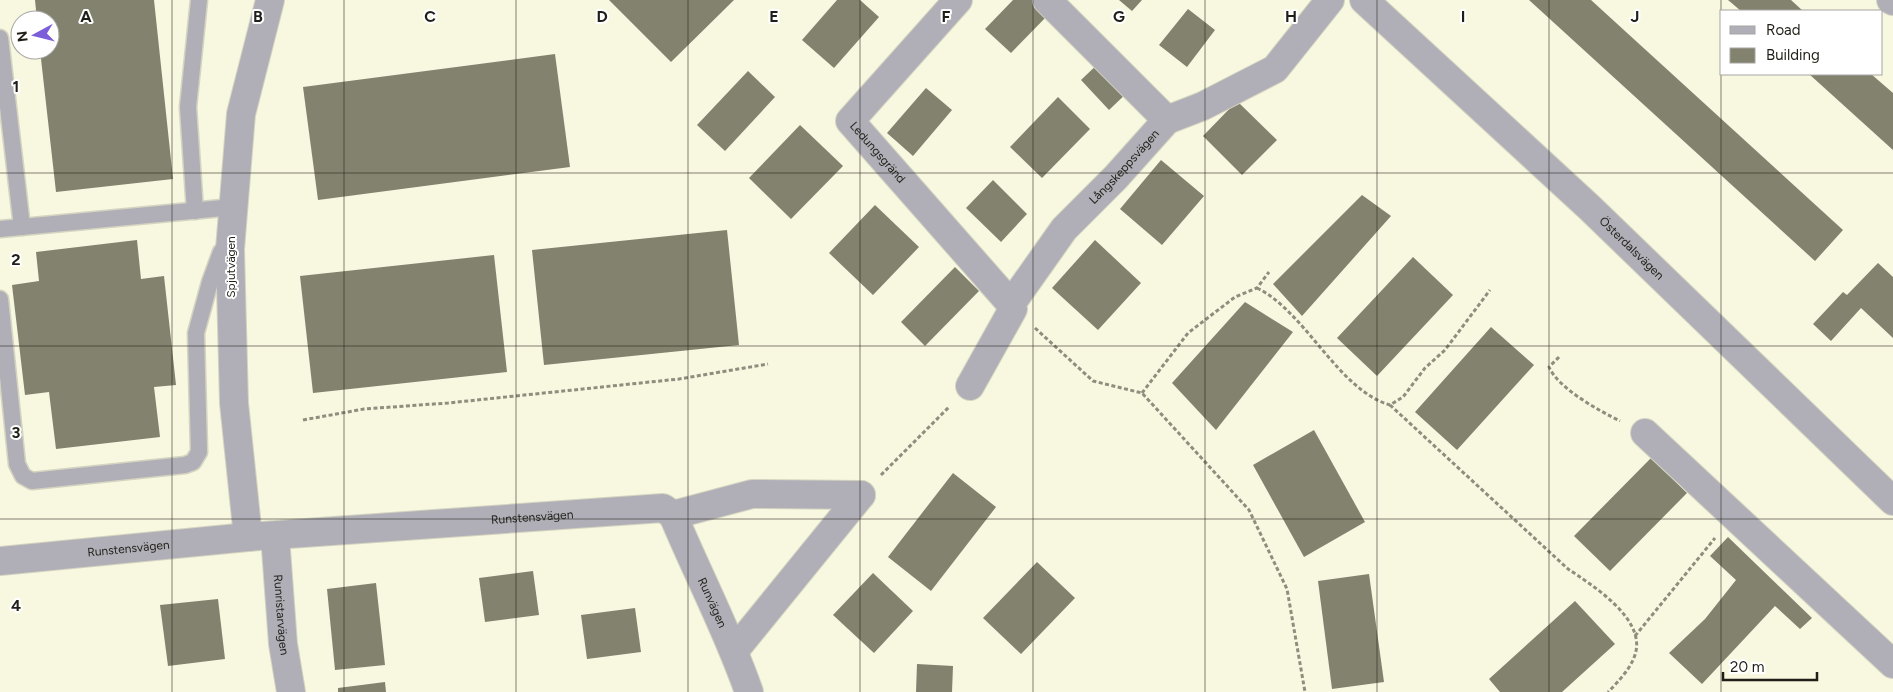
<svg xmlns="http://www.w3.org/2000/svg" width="1893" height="692" viewBox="0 0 1893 692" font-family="Figtree,sans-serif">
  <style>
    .building { fill: #83826e }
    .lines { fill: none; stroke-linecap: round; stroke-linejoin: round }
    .lane-casing { stroke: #d5d4c0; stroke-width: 19 }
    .street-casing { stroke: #d5d4c0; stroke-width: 30 }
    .path { stroke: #8f8e7e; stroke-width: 3; stroke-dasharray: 4 2.5; stroke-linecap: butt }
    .lane { stroke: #b0afb8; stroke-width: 16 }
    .street { stroke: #b0afb8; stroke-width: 28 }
    .grid { fill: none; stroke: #201f17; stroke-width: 1; stroke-opacity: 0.55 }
    .labels { text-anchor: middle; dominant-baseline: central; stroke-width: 4; stroke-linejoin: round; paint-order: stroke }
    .street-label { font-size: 12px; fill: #201f17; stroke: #fff }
    .grid-label { font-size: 16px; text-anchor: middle; font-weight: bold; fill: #201f17; stroke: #fff; stroke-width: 4; stroke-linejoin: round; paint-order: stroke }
  </style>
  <rect width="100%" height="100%" fill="#f8f7e0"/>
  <g class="building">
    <path d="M35,0H154L173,179L56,192L40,50H50V20H37Z"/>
    <path d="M609,0H734L671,62Z"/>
    <path d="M837,0H860L879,17L834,68L802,40Z"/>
    <path d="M1013,0H1036L1050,13L1011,53L985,29Z"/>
    <path d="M1119,0H1142L1132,11Z"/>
    <path d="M1529,0H1591L1843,230L1815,261Z"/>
    <path d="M1728,0H1791L1803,11H1741Z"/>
    <path d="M1188,9L1215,30L1187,67L1159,45Z"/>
    <path d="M555,54L570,167L318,200L303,87Z"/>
    <path d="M1102,60L1130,90L1109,110L1081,80Z"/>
    <path d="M748,71L775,97L725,151L697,125Z"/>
    <path d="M1809,74H1871L1893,93V150Z"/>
    <path d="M926,88L952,110L913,156L887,133Z"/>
    <path d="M1058,97L1090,129L1042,178L1010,147Z"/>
    <path d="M1237,101L1277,140L1242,175L1203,136Z"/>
    <path d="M800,125L843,166L791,219L749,178Z"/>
    <path d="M1161,160L1204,196L1162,245L1120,209Z"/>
    <path d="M993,180L1027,214L1001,242L966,208Z"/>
    <path d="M1362,195L1391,216L1302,316L1273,284Z"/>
    <path d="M875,205L919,247L873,295L829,253Z"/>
    <path d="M727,230L739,345L544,365L532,250Z"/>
    <path d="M137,240L141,279L164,276L176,385L154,387L160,437L56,449L49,392L25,395L12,285L39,281L36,252Z"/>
    <path d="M1095,240L1141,283L1098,330L1052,288Z"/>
    <path d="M494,255L507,372L313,393L300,276Z"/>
    <path d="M1413,257L1453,295L1377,376L1337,338Z"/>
    <path d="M1878,263L1893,277V338L1861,308L1831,341L1813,324L1843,292L1847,295Z"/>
    <path d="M955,267L979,291L925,346L901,322Z"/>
    <path d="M1245,302L1293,332L1216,430L1172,383Z"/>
    <path d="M1491,327L1534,365L1457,450L1415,412Z"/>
    <path d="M1314,430L1365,522L1304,557L1253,465Z"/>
    <path d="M1651,458L1687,493L1610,571L1574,536Z"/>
    <path d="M953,473L996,507L931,591L888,557Z"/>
    <path d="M1728,537L1812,618L1800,629L1775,606L1702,684L1669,653L1705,619L1736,580L1710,556Z"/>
    <path d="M1037,562L1075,598L1021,654L983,618Z"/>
    <path d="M533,571L539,615L485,622L479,578Z"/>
    <path d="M873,573L913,611L874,653L833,615Z"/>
    <path d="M1369,574L1384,682L1332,689L1318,581Z"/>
    <path d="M376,583L385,665L335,670L327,589Z"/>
    <path d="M218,599L225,659L168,666L160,605Z"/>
    <path d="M1575,601L1615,644L1562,692H1500L1489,679Z"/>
    <path d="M635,608L641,652L587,659L581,615Z"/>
    <path d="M917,664L953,666L952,692H916Z"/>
    <path d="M385,682L386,692H338V688Z"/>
  </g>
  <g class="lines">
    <defs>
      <g id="lane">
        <path d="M0,38L22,227"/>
        <path d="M195,211L188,107L199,0"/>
        <path d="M0,229L233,207"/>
        <path d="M0,299L17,464L23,476L32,481L185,465L193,462L199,452L196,333L210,282L221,252L229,249"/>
      </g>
      <g id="street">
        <path id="s1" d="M958,0L850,121L1011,304"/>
        <path d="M1047,0L1167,120"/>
        <path id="s2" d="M1364,0L1590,208L1893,501"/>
        <path d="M1891,0L1893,1"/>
        <path id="s3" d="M970,386L1013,309L1011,304L1064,229L1116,177L1167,120L1203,106L1275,69L1330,0"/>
        <path d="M1645,433L1893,664"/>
        <path id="s4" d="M673,515C698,575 728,631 749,692"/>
        <path id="s5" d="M275,536L283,644L291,692"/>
        <path d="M248,537L234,403L230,249L241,114L270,0"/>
        <path id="s6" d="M0,561L248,537L663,508L673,515L752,494L861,495"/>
        <path d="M735,650L861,495"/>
      </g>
    </defs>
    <use href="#lane" class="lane-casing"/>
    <use href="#street" class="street-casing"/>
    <g class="path">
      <path d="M1257,288C1306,312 1338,390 1390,405L1403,397L1425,368L1445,350L1490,290"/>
      <path d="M1035,328L1093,381L1142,393L1249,510L1287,589L1305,692"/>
      <path d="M1559,357L1549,367C1559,389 1598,410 1620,421"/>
      <path d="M1142,393L1188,333L1235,297L1257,288L1269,272"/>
      <path d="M1390,405L1568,569C1592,585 1643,617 1636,651C1633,666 1619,681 1608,692"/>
      <path d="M303,420L364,409L448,403L679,379L768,364"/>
      <path d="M881,475L949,407"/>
      <path d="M1635,636L1715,538"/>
    </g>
    <use href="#lane" class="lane"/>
    <use href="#street" class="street"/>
  </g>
  <path class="grid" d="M172,0V692M344,0V692M516,0V692M688,0V692M860,0V692M1033,0V692M1205,0V692M1377,0V692M1549,0V692M1721,0V692M0,173H1893M0,346H1893M0,519H1893"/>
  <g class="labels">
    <g class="street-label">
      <text stroke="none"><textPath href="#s1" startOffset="204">Ledungsgränd</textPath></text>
      <text stroke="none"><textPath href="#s3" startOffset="272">Långskeppsvägen</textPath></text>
      <text stroke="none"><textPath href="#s2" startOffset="365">Österdalsvägen</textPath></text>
      <text transform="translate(231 267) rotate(-90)">Spjutvägen</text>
      <text stroke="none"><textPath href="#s6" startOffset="534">Runstensvägen</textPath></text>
      <text stroke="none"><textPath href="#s6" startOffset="129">Runstensvägen</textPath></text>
      <text stroke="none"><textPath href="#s4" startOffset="96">Runvägen</textPath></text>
      <text stroke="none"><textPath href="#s5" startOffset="79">Runristarvägen</textPath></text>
    </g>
  </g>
  <g class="grid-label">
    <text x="86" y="22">A</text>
    <text x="258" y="22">B</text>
    <text x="430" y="22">C</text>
    <text x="602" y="22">D</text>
    <text x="774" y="22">E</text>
    <text x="946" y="22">F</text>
    <text x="1119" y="22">G</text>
    <text x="1291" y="22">H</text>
    <text x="1463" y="22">I</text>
    <text x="1635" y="22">J</text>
    <text x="16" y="92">1</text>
    <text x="16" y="265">2</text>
    <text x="16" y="438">3</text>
    <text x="16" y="611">4</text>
  </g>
  <rect x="1720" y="10" width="162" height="65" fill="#ffffff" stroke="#a6a5a2"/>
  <rect x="1730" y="26" width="25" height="8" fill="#b0afb8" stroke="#a6a5a2"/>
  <text x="1766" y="35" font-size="15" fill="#201f17">Road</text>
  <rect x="1730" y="48" width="25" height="15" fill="#83826e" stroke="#a6a5a2"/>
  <text x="1766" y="60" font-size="15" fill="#201f17">Building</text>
  <g transform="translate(35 35) rotate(263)"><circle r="24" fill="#ffffff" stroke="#a6a5a2"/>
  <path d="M0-4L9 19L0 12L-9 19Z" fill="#7c5ed9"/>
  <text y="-8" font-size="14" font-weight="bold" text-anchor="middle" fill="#201f17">N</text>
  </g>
  <path d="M1723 672v8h94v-8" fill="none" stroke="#201f17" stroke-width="2.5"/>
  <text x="1730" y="672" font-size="15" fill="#201f17" stroke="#ffffff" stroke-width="4" paint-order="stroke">20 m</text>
</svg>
